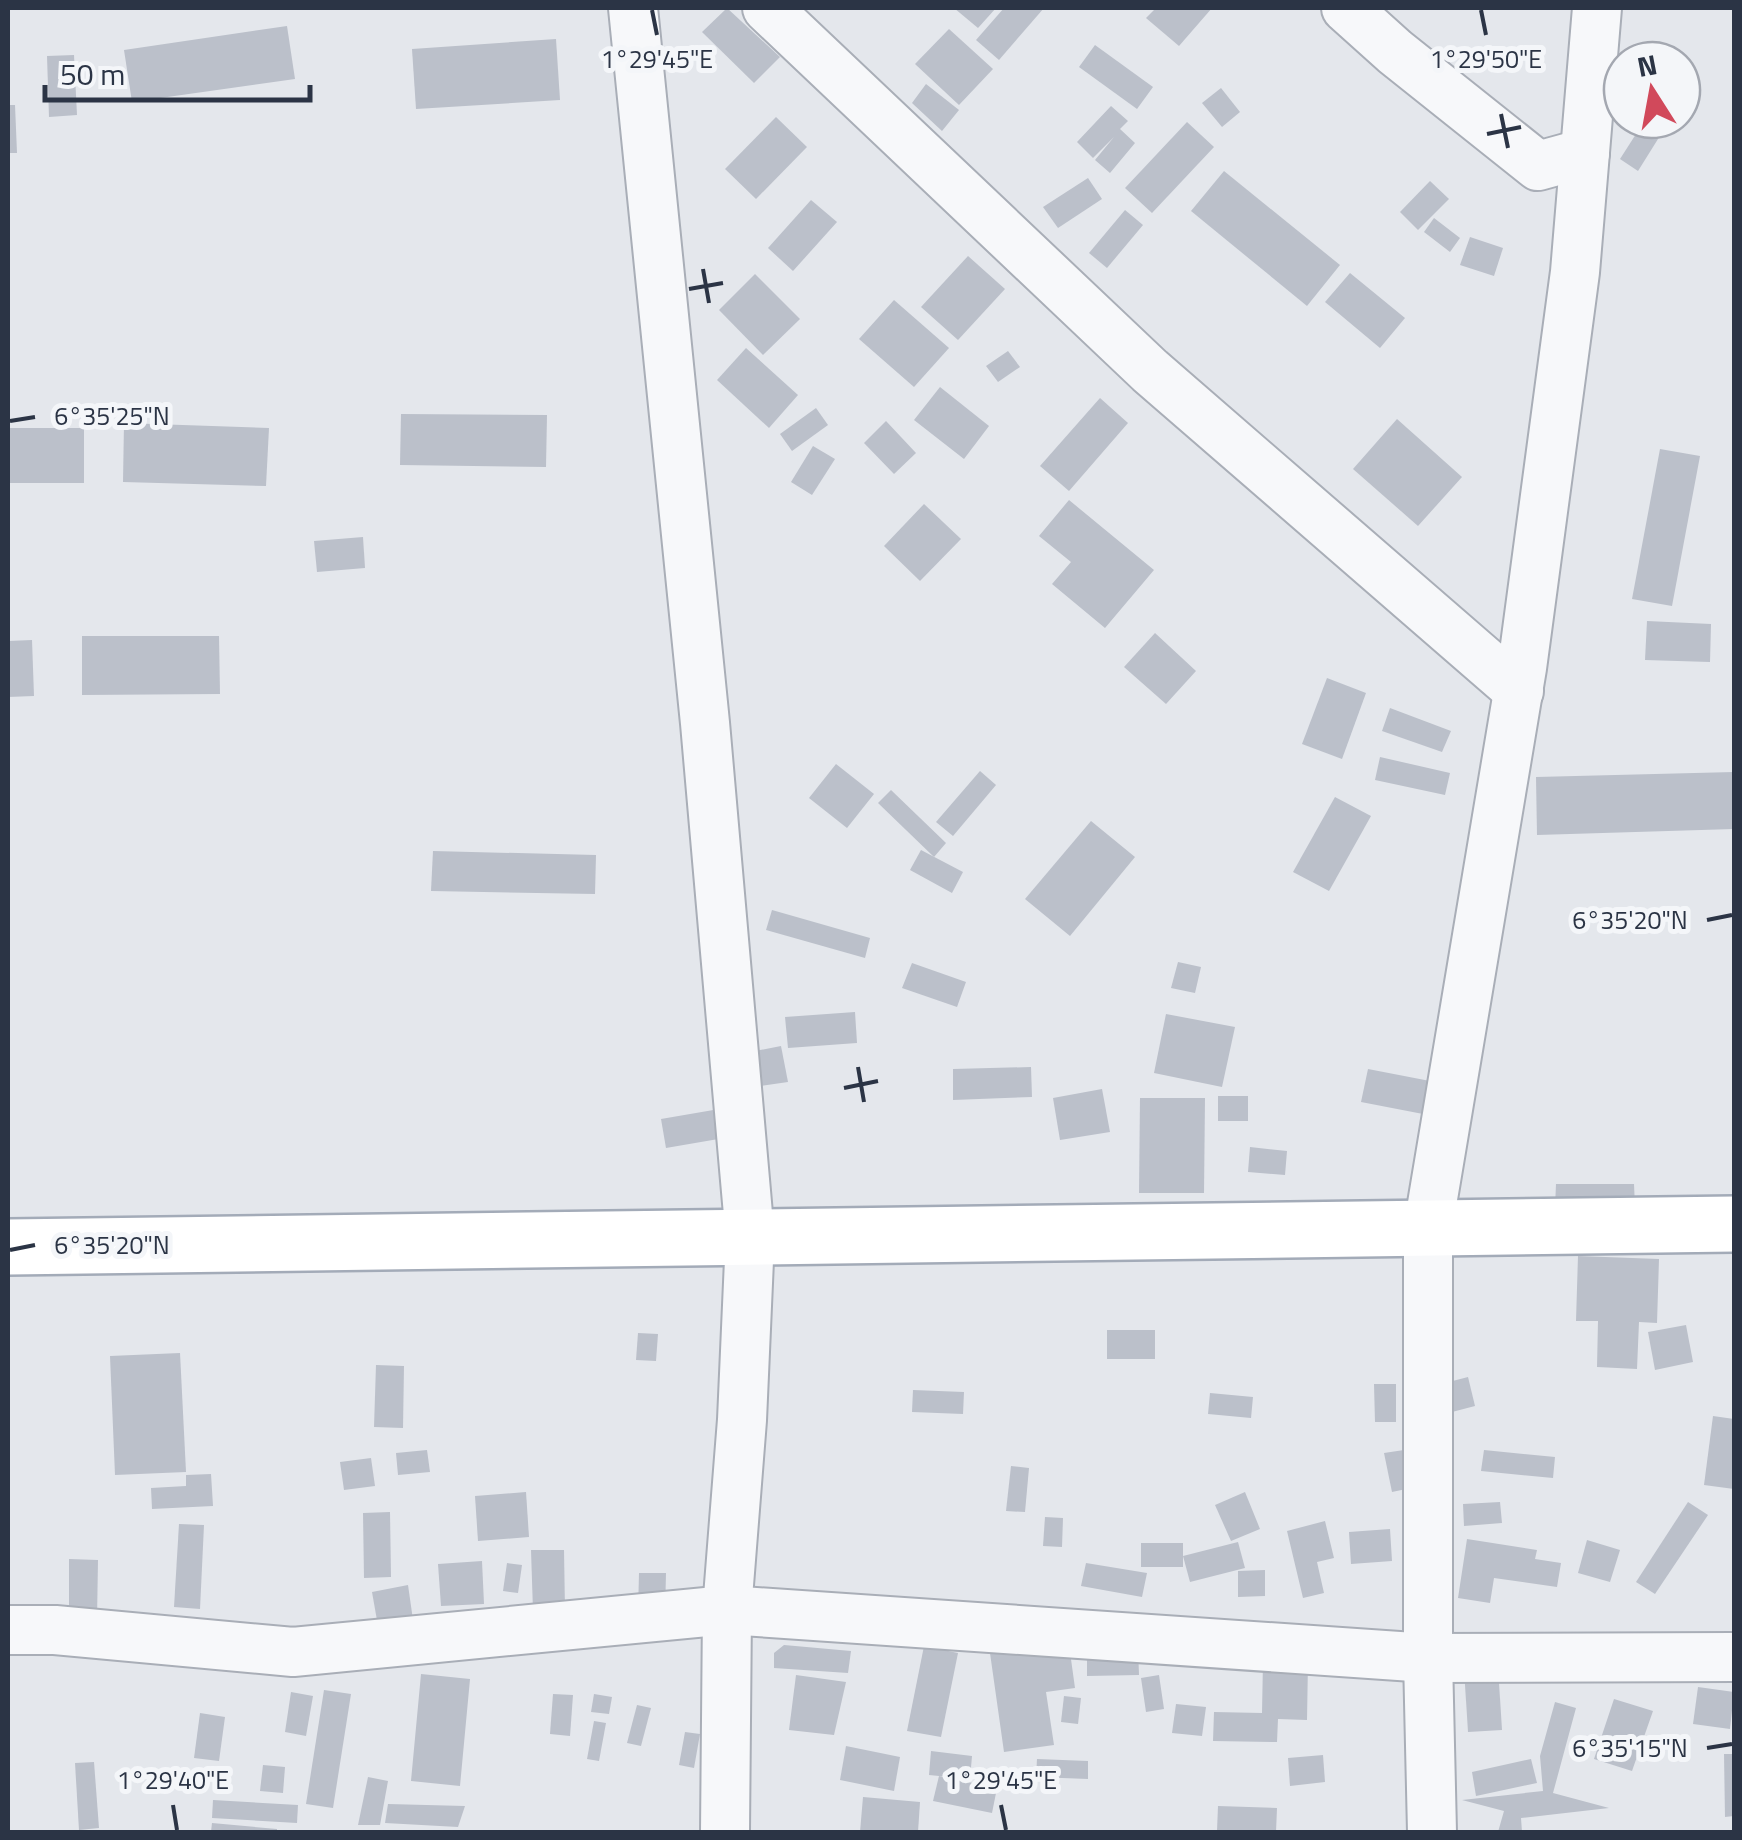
<svg xmlns="http://www.w3.org/2000/svg" width="1742" height="1840" viewBox="0 0 1742 1840" font-family="'Titillium Web',sans-serif">
  <style>
    .building { fill: #bbc0ca }
    .lines { fill: none; stroke-linecap: round; stroke-linejoin: round }
    .minor-casing { stroke: #a9aeb7; stroke-width: 52 }
    .major-casing { stroke: #a3abb8; stroke-width: 60 }
    .minor { stroke: #f7f8fa; stroke-width: 48 }
    .major { stroke: #fff; stroke-width: 55 }
    .ticks { fill: none; stroke: #2b3445; stroke-width: 4 }
    .ticks-label { font-size: 25px; text-anchor: middle; fill: #2b3445; stroke: #f4f6f9; stroke-width: 10; stroke-linejoin: round; paint-order: stroke }
  </style>
  <rect width="100%" height="100%" fill="#e4e7ec"/>
  <g class="building">
    <path d="M727,8L780,57L754,83L702,32Z"/>
    <path d="M954,8H996L978,28Z"/>
    <path d="M1004,8H1044L999,60L976,40Z"/>
    <path d="M1156,8H1212L1179,46L1146,18Z"/>
    <path d="M287,26L295,79L132,102L124,50Z"/>
    <path d="M949,29L993,69L959,105L915,64Z"/>
    <path d="M556,39L560,100L416,109L412,49Z"/>
    <path d="M1095,45L1153,87L1137,109L1079,67Z"/>
    <path d="M74,55L77,115L49,117L47,56Z"/>
    <path d="M926,84L959,110L942,131L912,103Z"/>
    <path d="M1221,88L1240,112L1222,127L1202,103Z"/>
    <path d="M8,105H15L17,153H8Z"/>
    <path d="M1111,106L1128,121L1120,129L1135,143L1110,173L1095,160L1114,137L1093,158L1077,142Z"/>
    <path d="M776,117L807,147L756,199L725,169Z"/>
    <path d="M1645,120L1663,131L1638,171L1620,159Z"/>
    <path d="M1187,122L1214,147L1152,213L1125,188Z"/>
    <path d="M1224,171L1340,265L1307,306L1191,211Z"/>
    <path d="M1088,178L1102,199L1058,228L1043,207Z"/>
    <path d="M1430,181L1449,199L1418,230L1400,212Z"/>
    <path d="M811,200L837,222L793,271L768,248Z"/>
    <path d="M1125,210L1143,225L1107,268L1089,253Z"/>
    <path d="M1434,218L1460,238L1450,252L1424,232Z"/>
    <path d="M1470,237L1503,248L1494,276L1460,265Z"/>
    <path d="M968,256L1005,289L958,340L921,307Z"/>
    <path d="M1350,273L1405,318L1380,348L1325,302Z"/>
    <path d="M755,274L800,319L763,355L719,310Z"/>
    <path d="M894,300L949,348L914,387L859,339Z"/>
    <path d="M746,348L798,395L769,428L717,380Z"/>
    <path d="M1008,351L1020,367L998,382L986,366Z"/>
    <path d="M940,387L989,426L964,459L914,420Z"/>
    <path d="M1100,398L1128,423L1069,491L1040,466Z"/>
    <path d="M816,408L828,425L792,451L780,434Z"/>
    <path d="M401,414L547,415L546,467L400,465Z"/>
    <path d="M1397,419L1462,477L1418,526L1353,469Z"/>
    <path d="M886,421L916,453L894,474L864,443Z"/>
    <path d="M124,423L269,428L266,486L123,482Z"/>
    <rect x="8" y="428" width="76" height="55"/>
    <path d="M813,446L835,459L812,495L791,482Z"/>
    <path d="M1660,449L1700,456L1672,606L1632,599Z"/>
    <path d="M1069,500L1154,570L1105,628L1052,584L1071,562L1039,536Z"/>
    <path d="M924,504L961,539L920,581L884,546Z"/>
    <path d="M363,537L365,568L317,572L314,541Z"/>
    <path d="M1647,621L1711,624L1710,662L1645,660Z"/>
    <path d="M1155,633L1196,671L1166,704L1124,667Z"/>
    <path d="M82,636H219L220,694L82,695Z"/>
    <path d="M32,640L34,696L8,697V641Z"/>
    <path d="M1327,678L1366,693L1342,759L1302,744Z"/>
    <path d="M1390,708L1451,731L1442,752L1382,731Z"/>
    <path d="M1380,757L1450,773L1445,795L1375,780Z"/>
    <path d="M836,764L874,794L847,828L809,798Z"/>
    <path d="M980,771L996,785L953,836L936,822Z"/>
    <path d="M1734,772V829L1537,835L1536,777Z"/>
    <path d="M891,790L946,843L934,857L878,803Z"/>
    <path d="M1335,797L1371,816L1329,891L1293,872Z"/>
    <path d="M1091,821L1135,857L1070,936L1025,899Z"/>
    <path d="M921,850L963,872L952,893L910,870Z"/>
    <path d="M433,851L596,855L595,894L431,891Z"/>
    <path d="M772,910L870,938L865,958L766,930Z"/>
    <path d="M1178,962L1201,967L1195,993L1171,988Z"/>
    <path d="M912,963L966,982L957,1007L902,988Z"/>
    <path d="M855,1012L857,1043L788,1048L785,1017Z"/>
    <path d="M1166,1014L1235,1027L1222,1087L1154,1073Z"/>
    <path d="M781,1046L788,1082L761,1086L755,1051Z"/>
    <path d="M1031,1067L1032,1097L953,1100V1069Z"/>
    <path d="M1368,1069L1430,1081L1423,1114L1361,1102Z"/>
    <path d="M1102,1089L1110,1132L1060,1140L1053,1098Z"/>
    <rect x="1218" y="1096" width="30" height="25"/>
    <path d="M1140,1098H1205L1204,1193H1139Z"/>
    <path d="M725,1108L730,1137L666,1148L661,1119Z"/>
    <path d="M1250,1147L1287,1151L1285,1175L1248,1172Z"/>
    <path d="M1556,1184H1634L1635,1207L1555,1208Z"/>
    <path d="M1578,1256L1659,1259L1657,1323L1639,1322L1637,1369L1597,1367L1598,1321H1576Z"/>
    <path d="M1686,1325L1693,1362L1655,1370L1648,1332Z"/>
    <rect x="1107" y="1330" width="48" height="29"/>
    <path d="M638,1333L658,1334L656,1361L636,1360Z"/>
    <path d="M180,1353L186,1472L115,1475L110,1356Z"/>
    <path d="M376,1365L404,1366L403,1428L374,1427Z"/>
    <path d="M1468,1377L1475,1406L1452,1412L1445,1383Z"/>
    <path d="M1374,1384H1396V1422H1375Z"/>
    <path d="M913,1390L964,1392L963,1414L912,1412Z"/>
    <path d="M1210,1393L1253,1397L1251,1418L1208,1414Z"/>
    <path d="M1713,1416L1734,1419V1489L1704,1485Z"/>
    <path d="M427,1450L430,1472L398,1475L396,1453Z"/>
    <path d="M1404,1450L1411,1488L1392,1492L1384,1453Z"/>
    <path d="M1484,1450L1555,1457L1553,1478L1481,1471Z"/>
    <path d="M371,1458L375,1486L344,1490L340,1462Z"/>
    <path d="M1011,1466L1029,1468L1025,1512L1006,1511Z"/>
    <path d="M211,1474L213,1506L152,1509L151,1488L186,1486V1475Z"/>
    <path d="M526,1492L529,1537L478,1541L475,1496Z"/>
    <path d="M1245,1492L1260,1529L1231,1541L1215,1505Z"/>
    <path d="M1500,1502L1502,1523L1464,1526L1463,1504Z"/>
    <path d="M1688,1502L1708,1515L1655,1594L1636,1582Z"/>
    <path d="M390,1512L391,1577L364,1578L363,1513Z"/>
    <path d="M1045,1517L1063,1518L1062,1547L1043,1546Z"/>
    <path d="M1325,1521L1334,1558L1317,1562L1324,1593L1303,1598L1287,1531Z"/>
    <path d="M179,1524L204,1525L200,1609L174,1607Z"/>
    <path d="M1390,1529L1392,1561L1351,1564L1349,1532Z"/>
    <path d="M1467,1539L1537,1550L1535,1559L1561,1563L1557,1587L1494,1578L1490,1603L1458,1598Z"/>
    <path d="M1587,1540L1620,1550L1610,1582L1578,1573Z"/>
    <path d="M1238,1542L1245,1568L1190,1582L1183,1556Z"/>
    <rect x="1141" y="1543" width="42" height="24"/>
    <path d="M531,1550H564L565,1611H533Z"/>
    <path d="M69,1559L98,1560L97,1619L69,1620Z"/>
    <path d="M482,1561L484,1604L441,1606L438,1564Z"/>
    <path d="M507,1563L522,1565L518,1593L503,1591Z"/>
    <path d="M1086,1563L1147,1573L1142,1597L1081,1586Z"/>
    <path d="M1265,1570V1596L1238,1597V1571Z"/>
    <path d="M639,1573H666L665,1613H638Z"/>
    <path d="M408,1585L413,1620L378,1626L372,1592Z"/>
    <path d="M1037,1639L1039,1656L1070,1652L1075,1688L1046,1692L1054,1745L1004,1752L989,1646Z"/>
    <path d="M784,1645L851,1651L848,1673L774,1668V1653Z"/>
    <path d="M924,1646L958,1653L941,1737L907,1731Z"/>
    <path d="M1087,1648H1138L1139,1675L1087,1676Z"/>
    <path d="M1263,1661L1308,1662L1307,1720L1278,1719L1277,1742L1213,1741L1214,1712L1262,1713Z"/>
    <path d="M1498,1667L1502,1730L1468,1732L1464,1669Z"/>
    <path d="M421,1674L470,1679L460,1786L411,1781Z"/>
    <path d="M796,1675L846,1682L834,1735L789,1730Z"/>
    <path d="M1159,1675L1164,1709L1146,1712L1141,1678Z"/>
    <path d="M1698,1687L1734,1692L1730,1729L1693,1724Z"/>
    <path d="M324,1690L351,1694L333,1808L306,1804Z"/>
    <path d="M291,1692L313,1696L306,1736L285,1732Z"/>
    <path d="M553,1694L573,1695L570,1736L550,1734Z"/>
    <path d="M594,1694L612,1697L609,1714L591,1712Z"/>
    <path d="M1064,1696L1081,1698L1078,1724L1061,1722Z"/>
    <path d="M1614,1699L1653,1711L1632,1771L1594,1759Z"/>
    <path d="M1555,1702L1576,1708L1553,1793L1609,1808L1521,1818L1522,1832H1498L1504,1811L1462,1800L1543,1791L1540,1756Z"/>
    <path d="M1176,1704L1206,1707L1202,1736L1172,1733Z"/>
    <path d="M637,1705L651,1708L641,1746L627,1743Z"/>
    <path d="M200,1713L225,1717L219,1761L194,1758Z"/>
    <path d="M594,1721L606,1723L599,1761L587,1759Z"/>
    <path d="M685,1732L700,1734L694,1768L679,1765Z"/>
    <path d="M846,1746L900,1757L894,1791L840,1780Z"/>
    <path d="M931,1751L972,1756L970,1779L929,1775Z"/>
    <path d="M1724,1754H1734V1816L1725,1817Z"/>
    <path d="M1323,1755L1325,1782L1290,1786L1288,1758Z"/>
    <path d="M1037,1759L1088,1761V1779L1036,1777Z"/>
    <path d="M1531,1759L1537,1783L1476,1796L1472,1772Z"/>
    <path d="M94,1762L99,1828L79,1830L75,1763Z"/>
    <path d="M263,1765L285,1767L283,1793L260,1791Z"/>
    <path d="M939,1776L997,1788L992,1813L933,1801Z"/>
    <path d="M368,1777L388,1781L380,1825H358Z"/>
    <path d="M863,1797L920,1802L918,1832H860Z"/>
    <path d="M213,1800L298,1805L297,1823L212,1818Z"/>
    <path d="M388,1804L465,1806L458,1827L385,1823Z"/>
    <path d="M1218,1806L1277,1808L1276,1832L1217,1831Z"/>
    <path d="M212,1823L277,1829V1832H211Z"/>
  </g>
  <g class="lines">
    <defs>
      <g id="minor">
        <path d="M633,8L705,723L750,1237L742,1420L727,1610L725,1832"/>
        <path d="M767,8L1150,371L1519,691"/>
        <path d="M1346,8L1395,52L1538,166L1585,153"/>
        <path d="M8,1630H55L293,1652L727,1610L1428,1658L1734,1657"/>
        <path d="M1432,1832L1428,1658V1228L1522,668L1575,272L1597,8"/>
      </g>
      <path id="major" d="M8,1247L1734,1224"/>
    </defs>
    <use href="#minor" class="minor-casing"/>
    <use href="#major" class="major-casing"/>
    <use href="#minor" class="minor"/>
    <use href="#major" class="major"/>
  </g>
  <path class="ticks" d="M652,10L657,35M1481,10L1486,35M1501,114L1508,148M1487,134L1521,127M703,269L709,303M689,289L723,283M10,421L35,417M1707,920L1732,915M858,1067L864,1102M844,1088L878,1081M10,1250L35,1245M1707,1748L1732,1744M173,1805L177,1830M1001,1805L1006,1830"/>
  <g class="ticks-label">
    <text x="657" y="68">1°29'45"E</text>
    <text x="1486" y="68">1°29'50"E</text>
    <text x="112" y="425">6°35'25"N</text>
    <text x="1630" y="929">6°35'20"N</text>
    <text x="112" y="1254">6°35'20"N</text>
    <text x="1630" y="1757">6°35'15"N</text>
    <text x="173" y="1789">1°29'40"E</text>
    <text x="1001" y="1789">1°29'45"E</text>
  </g>
  <rect width="1742" height="1840" fill="none" stroke="#2b3445" stroke-width="20"/>
  <g transform="translate(1652 90) rotate(349)"><circle r="48" fill="#f4f6f9" stroke="#a4a8b1" stroke-width="2.5"/>
  <path d="M0-8L18 38L0 25L-18 38Z" fill="#d1495b"/>
  <text y="-15" font-size="28" font-weight="bold" text-anchor="middle" fill="#2b3445">N</text>
  </g>
  <path d="M45 85v15h265v-15" fill="none" stroke="#2b3445" stroke-width="5"/>
  <text x="60" y="85" font-size="30" fill="#2b3445" stroke="#f4f6f9" stroke-width="8" paint-order="stroke">50 m</text>
</svg>
